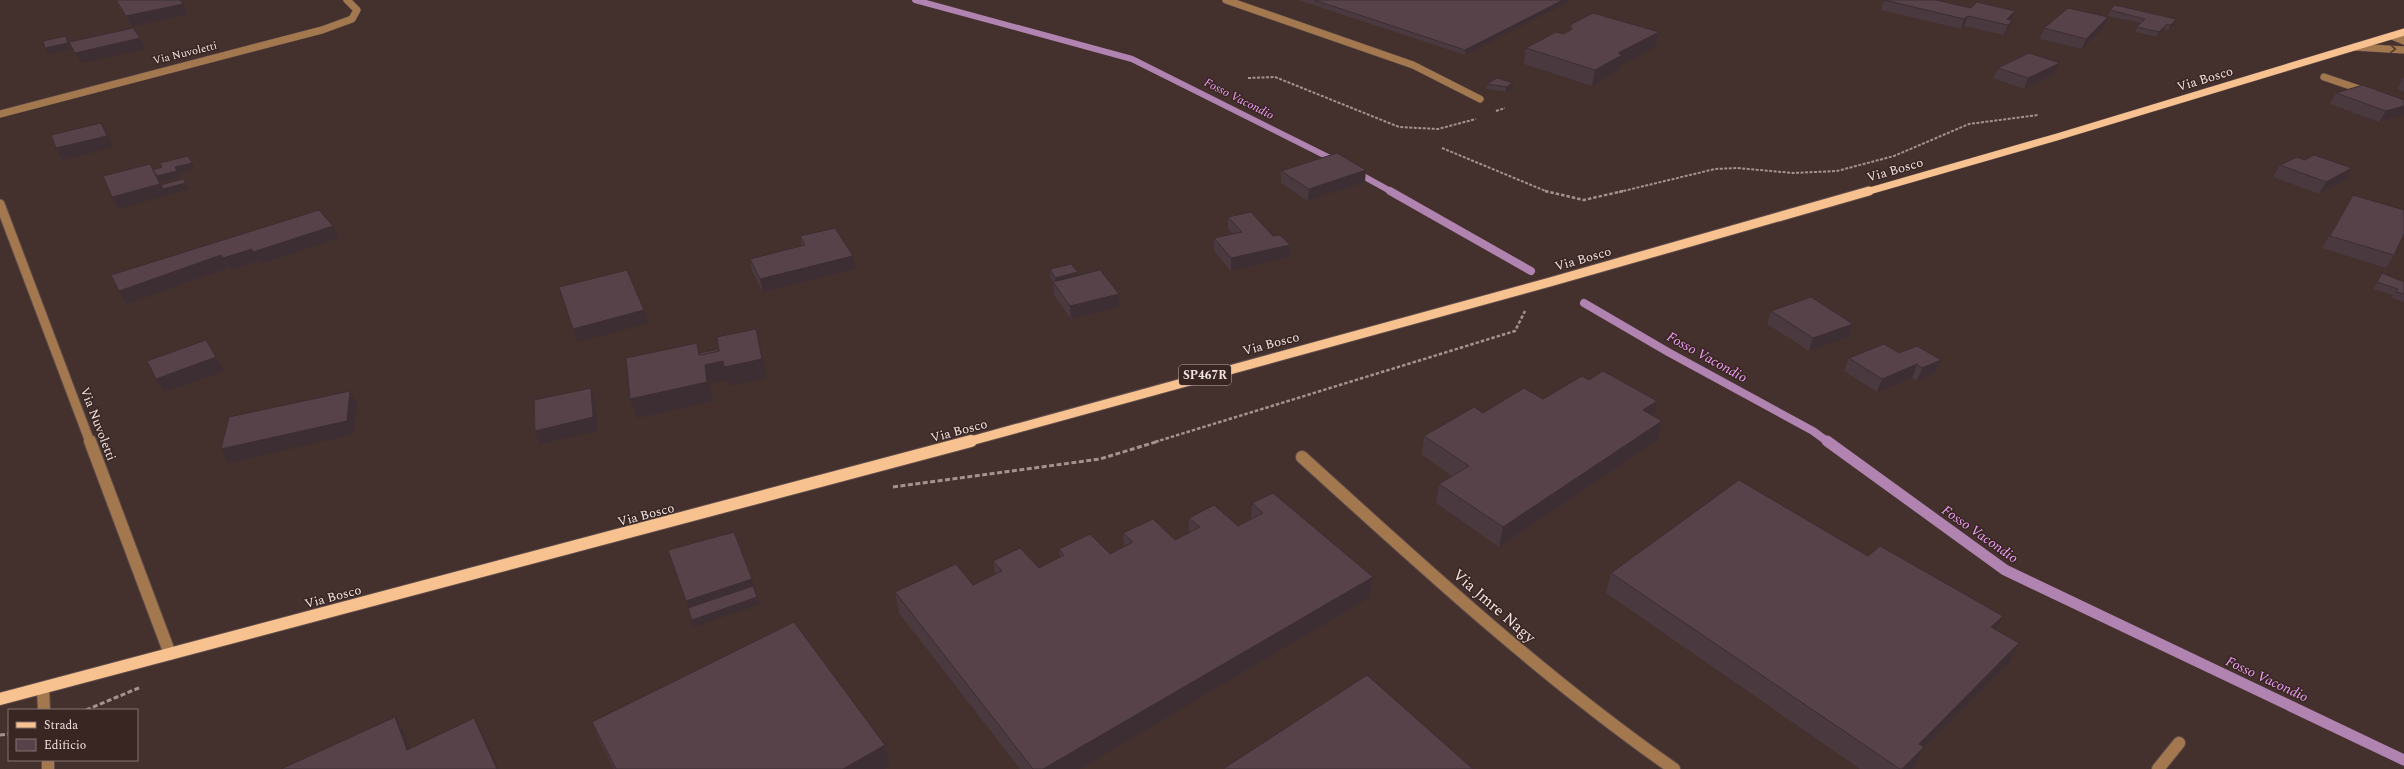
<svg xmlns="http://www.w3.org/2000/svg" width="2404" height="769" viewBox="0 0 2404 769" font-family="Spectral,serif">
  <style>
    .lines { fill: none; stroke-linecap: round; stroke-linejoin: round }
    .stream-far2 { stroke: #b083b0; stroke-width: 6 }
    .stream-far1 { stroke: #b083b0; stroke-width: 8 }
    .stream { stroke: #b083b0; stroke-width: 11 }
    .minor-far2-casing { stroke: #604d4a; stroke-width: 8 }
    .minor-far1-casing { stroke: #604d4a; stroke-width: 11 }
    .minor-casing { stroke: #604d4a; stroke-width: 14 }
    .major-far2-casing { stroke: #604d4a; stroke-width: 8 }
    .major-far1-casing { stroke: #604d4a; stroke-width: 11 }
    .major-casing { stroke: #604d4a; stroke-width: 14 }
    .path-far2 { stroke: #a29290; stroke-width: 2; stroke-dasharray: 3 1.5; stroke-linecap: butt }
    .path-far1 { stroke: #a29290; stroke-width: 2.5; stroke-dasharray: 3.5 2; stroke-linecap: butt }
    .path { stroke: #a29290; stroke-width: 3; stroke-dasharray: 5 2.5; stroke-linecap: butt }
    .minor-far2 { stroke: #a4784f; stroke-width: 7 }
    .minor-far1 { stroke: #a4784f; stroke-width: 9 }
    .minor { stroke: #a4784f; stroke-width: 12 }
    .major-far2 { stroke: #f8c290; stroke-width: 7 }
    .major-far1 { stroke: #f8c290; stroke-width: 9 }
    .major { stroke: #f8c290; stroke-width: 12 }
    .wall { fill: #4a393e }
    .shaded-wall { fill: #3c2e32 }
    .building { fill: #564248; stroke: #3c2e32 }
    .oneway { stroke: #543a2e }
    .labels { text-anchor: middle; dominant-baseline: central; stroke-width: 3; stroke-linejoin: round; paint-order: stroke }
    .far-street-label { font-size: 11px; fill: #f1e4e2; stroke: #392623 }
    .far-water-label { font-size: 12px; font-style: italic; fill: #f0a0f8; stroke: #392623 }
    .shield { fill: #392623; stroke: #baaba9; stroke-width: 1 }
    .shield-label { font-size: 12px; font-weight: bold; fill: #f1e4e2 }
    .street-label { font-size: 13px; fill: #f1e4e2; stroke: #392623 }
    .water-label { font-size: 14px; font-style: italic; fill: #f0a0f8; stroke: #392623 }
    .near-street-label { font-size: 16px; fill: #f1e4e2; stroke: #392623 }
  </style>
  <rect width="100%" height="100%" fill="#44302d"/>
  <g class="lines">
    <g class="stream-far2">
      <path d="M915,0L1132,59L1338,162"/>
      <path d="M1354,171L1392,192"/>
    </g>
    <g class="stream-far1">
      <path d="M1390,191L1531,271"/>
      <path d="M1584,303L1668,352L1813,431L1828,442"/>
    </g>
    <path class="stream" d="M1827,441L2005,570L2404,760"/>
    <defs>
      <g id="minor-far2">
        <path d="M1226,0L1413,65L1480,99"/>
        <path d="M2404,38L2392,36L2404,41"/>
        <path d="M2355,47L2404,50"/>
        <path d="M2324,77L2368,92"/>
        <path d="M0,114L322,30L352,19L357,10L347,0"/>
      </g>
      <path id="minor-far1" d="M0,204L90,442"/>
      <g id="minor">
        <path d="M90,441L170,654"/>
        <path d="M1302,457C1422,566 1541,676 1674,769"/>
        <path d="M43,688L44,710"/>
        <path d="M48,760V769"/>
        <path d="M2158,769L2179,743"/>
      </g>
      <path id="major-far2" d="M1866,192L2057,137L2404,32"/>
      <path id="major-far1" d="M967,442L1550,282L1869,191"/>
      <path id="major" d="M0,699L971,441"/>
    </defs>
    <use href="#minor-far2" class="minor-far2-casing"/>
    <use href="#minor-far1" class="minor-far1-casing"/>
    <use href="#minor" class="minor-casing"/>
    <use href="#major-far2" class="major-far2-casing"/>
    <use href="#major-far1" class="major-far1-casing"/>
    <use href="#major" class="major-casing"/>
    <g class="path-far2">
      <path d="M1248,78L1275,77L1399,127L1438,129L1476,119"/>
      <path d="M1496,111L1505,108"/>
      <path d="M1442,148L1548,192"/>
      <path d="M1619,192L1715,169L1737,168L1793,173L1837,171L1894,156L1969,124L2038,115"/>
    </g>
    <g class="path-far1">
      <path d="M1545,191L1584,200L1623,191"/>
      <path d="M1155,442L1515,331L1525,311"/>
    </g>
    <g class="path">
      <path d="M893,487L1100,459L1159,441"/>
      <path d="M86,710L141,687"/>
      <path d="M0,735L9,734"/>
    </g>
    <use href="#minor-far2" class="minor-far2"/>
    <use href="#minor-far1" class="minor-far1"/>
    <use href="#minor" class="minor"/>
    <use href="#major-far2" class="major-far2"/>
    <use href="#major-far1" class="major-far1"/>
    <use href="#major" class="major"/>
  </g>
  <g class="wall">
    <path d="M115,0H180L188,14L132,27Z"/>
    <path d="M1298,0H1572L1465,55Z"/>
    <path d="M1884,0L1971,8L2015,11L2008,31L2004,35L1964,26L1961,29L1881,10Z"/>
    <path d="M2110,10L2176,19L2174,25L2168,30L2164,29L2157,37L2135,32L2137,27L2140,23L2108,16Z"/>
    <path d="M2108,17L2104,28L2082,49L2040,39L2044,28Z"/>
    <path d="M1570,25L1659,32L1656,47L1620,66L1619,70L1592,86L1524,64L1526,48L1564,34L1569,31Z"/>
    <path d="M1998,68L2055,73L2024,89L1993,78Z"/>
    <path d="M1497,78L1512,89L1506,92L1486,89L1487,84Z"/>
    <path d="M2403,78H2404V92L2397,89Z"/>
    <path d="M2336,93L2404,100V115L2379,122L2330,104Z"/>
    <path d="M2280,165L2345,180L2319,194L2273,177Z"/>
    <path d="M1281,171L1365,182L1308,201L1281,183Z"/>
    <path d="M2353,195L2394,255L2386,268L2322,248Z"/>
    <path d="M319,210L339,238L260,264L258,261L230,270L228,268L127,304L111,275Z"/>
    <path d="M1228,217L1273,236L1289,257L1231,271L1214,251V238L1233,234L1228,229Z"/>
    <path d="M800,236L855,269L763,292L752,271L750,259L802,246Z"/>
    <path d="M1050,269L1078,272V276L1119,294V307L1071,319L1054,295L1053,282H1054L1050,276Z"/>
    <path d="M2382,273L2404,282V302L2392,298L2393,295L2373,289Z"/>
    <path d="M1771,311L1853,324L1848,337L1809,351L1767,324Z"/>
    <path d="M1899,353L1941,360L1935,373L1917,381L1912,378L1877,392L1844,371L1849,358Z"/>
    <path d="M1543,399L1653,416L1657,440L1499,547L1436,503L1439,484L1452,476L1422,455L1424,436L1483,413Z"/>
    <path d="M1252,503L1373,577L1370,597L1080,769H1020L899,613L895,592L973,585L995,574L993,561L1039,568L1060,558L1059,549L1110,554L1124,547L1123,533L1175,540L1189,533V518L1238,526L1251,519Z"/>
    <path d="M1611,573L1996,630L2008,664L1922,750L1914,767L1912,769H1860L1606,593Z"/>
    <path d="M592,722L885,745L890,766L884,769H614L600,742Z"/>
  </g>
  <g class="shaded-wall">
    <path d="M1563,0H1572L1465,55V50Z"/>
    <path d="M183,4L188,14L132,27L126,16Z"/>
    <path d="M2015,11L2011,21L2007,19Z"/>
    <path d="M1968,16L1964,26L1961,29L1964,19Z"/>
    <path d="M2108,17L2104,28L2082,49L2086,39Z"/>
    <path d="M2176,19L2174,25L2168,30L2171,25Z"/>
    <path d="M2012,21L2008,31L2004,35L2008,25Z"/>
    <path d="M2167,24L2164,29L2157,37L2159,32Z"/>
    <path d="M1659,32L1656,47L1620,66L1619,70L1592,86L1595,70L1618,53Z"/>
    <path d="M66,36L68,42L71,49L48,54L45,48Z"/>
    <path d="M140,38L145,49L81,63L75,53Z"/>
    <path d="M2060,63L2055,73L2024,89L2028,78Z"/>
    <path d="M1513,83L1512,89L1506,92V87Z"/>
    <path d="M2404,106V115L2379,122L2386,111Z"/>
    <path d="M101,123L113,147L63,160L56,148Z"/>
    <path d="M192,163L195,169L178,173L180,177L160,182L163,189L186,183L189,189L118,209L112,197L157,176L175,167Z"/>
    <path d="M2352,168L2345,180L2319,194L2326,182Z"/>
    <path d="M1366,170L1365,182L1308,201L1309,189Z"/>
    <path d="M333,226L339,238L260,264L253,252Z"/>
    <path d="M1290,245L1289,257L1231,271V258Z"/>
    <path d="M252,249L258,261L230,270L223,258Z"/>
    <path d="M221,255L228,268L127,304L119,291Z"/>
    <path d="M853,256L855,269L763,292L760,279Z"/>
    <path d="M1078,272V279L1056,284L1055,278Z"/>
    <path d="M1119,294V307L1071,319L1070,306Z"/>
    <path d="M644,310L648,323L578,342L573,329Z"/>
    <path d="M1853,324L1848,337L1809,351L1813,338Z"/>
    <path d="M756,329L767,378L729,386L727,380L710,384L713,401L637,418L630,399L699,355L697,343L702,362L705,365Z"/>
    <path d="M216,357L224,371L164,392L156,379Z"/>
    <path d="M1941,360L1935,373L1917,381L1922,368Z"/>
    <path d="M1917,364L1912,378L1877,392L1882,379Z"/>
    <path d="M591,388L595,401L598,431L540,444L535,431Z"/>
    <path d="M350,391L357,404L353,434L229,463L221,449Z"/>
    <path d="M1657,401L1652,420L1643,410Z"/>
    <path d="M1662,421L1657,440L1499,547L1503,527Z"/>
    <path d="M1373,577L1370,597L1080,769H1043Z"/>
    <path d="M752,579L756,593L691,616L686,601Z"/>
    <path d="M757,597L760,604L694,627L692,620Z"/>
    <path d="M2003,616L1992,636L1991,627Z"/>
    <path d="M2019,643L2008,664L1922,750L1914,767L1912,769H1902L1919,744Z"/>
    <path d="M395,717L406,737L419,769L407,750Z"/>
    <path d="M474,718L485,738L499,769H497Z"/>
    <path d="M885,745L890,766L884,769H843Z"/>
  </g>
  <g class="building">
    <path d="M116,0H180L183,4L126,16Z"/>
    <path d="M1314,0H1563L1465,50Z"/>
    <path d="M1884,0H1936L1971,8L1977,2L2015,11L2007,19L2012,21L2008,25L1968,16L1964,19Z"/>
    <path d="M2115,5L2176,19L2171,25L2167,24L2159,32L2137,27L2145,19L2110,10Z"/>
    <path d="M2068,8L2108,17L2086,39L2044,28Z"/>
    <path d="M1593,13L1659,32L1618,53L1622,55L1595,70L1526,48L1556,32L1564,34L1572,29L1570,25Z"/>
    <path d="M133,28L140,38L75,53L69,42Z"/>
    <path d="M66,36L68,43L45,48L43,41Z"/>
    <path d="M2029,53L2060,63L2028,78L1998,68Z"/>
    <path d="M1497,78L1513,83L1506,87L1487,84Z"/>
    <path d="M2363,85L2404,100V106L2386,111L2336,93Z"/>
    <path d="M101,123L107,136L56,148L51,135Z"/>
    <path d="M1337,153L1366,170L1309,189L1281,171Z"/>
    <path d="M2314,155L2352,168L2326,182L2280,165L2297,157L2305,160Z"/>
    <path d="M188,156L192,163L175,167L177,171L157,176L153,170L162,167L160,163Z"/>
    <path d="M150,164L160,184L112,197L103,176Z"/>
    <path d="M183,179L186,183L163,189L161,185Z"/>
    <path d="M2353,195L2404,210V234L2394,255L2330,236Z"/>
    <path d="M319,210L333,226L253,252L252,249L223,258L221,255L119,291L111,275Z"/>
    <path d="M1251,212L1273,236L1280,235L1290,245L1231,258L1214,238L1242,232L1228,217Z"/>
    <path d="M835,228L853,256L760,279L750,259L805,245L800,236Z"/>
    <path d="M1071,264L1078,272L1055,278L1050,269Z"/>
    <path d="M627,270L644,310L573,329L559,287Z"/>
    <path d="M1100,270L1119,294L1070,306L1053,282Z"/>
    <path d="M2382,273L2404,282V294L2396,292L2398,289L2377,282Z"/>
    <path d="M1811,297L1853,324L1813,338L1771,311Z"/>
    <path d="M756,329L762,359L724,367L723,361L705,365L707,382L630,399L626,358L697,343L699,355L719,351L717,337Z"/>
    <path d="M206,340L216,357L156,379L147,361Z"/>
    <path d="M1884,344L1899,353L1917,346L1941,360L1922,368L1917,364L1882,379L1849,358Z"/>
    <path d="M719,349V351L701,355L700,353Z"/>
    <path d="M1603,371L1657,401L1643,410L1662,421L1503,527L1439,484L1469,466L1424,436L1474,407L1483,413L1524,388L1543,399L1582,376L1589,380Z"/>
    <path d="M591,388L593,417L535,431L534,400Z"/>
    <path d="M350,391L347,421L221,449L229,417Z"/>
    <path d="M1739,480L1868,556L1880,546L2003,616L1991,627L2019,643L1919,744L1924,747L1902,769H1900L1611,573Z"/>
    <path d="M1273,493L1373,577L1043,769H1033L895,592L956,564L973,585L1002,571L993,561L1020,548L1039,568L1064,555L1059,549L1090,534L1110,554L1133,542L1123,533L1153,519L1175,540L1200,527L1189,518L1214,505L1238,526L1263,513L1252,503Z"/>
    <path d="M734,532L752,579L686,601L668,550Z"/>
    <path d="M753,586L757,597L692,620L688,608Z"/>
    <path d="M794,622L885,745L843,769H616L592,722Z"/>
    <path d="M1367,675L1473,769H1223Z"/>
    <path d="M395,717L407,750L474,718L497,769H281Z"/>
  </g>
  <defs><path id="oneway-chevron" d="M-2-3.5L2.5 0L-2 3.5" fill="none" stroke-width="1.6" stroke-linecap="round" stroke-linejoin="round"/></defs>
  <use class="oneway" href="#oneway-chevron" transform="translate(2393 49) rotate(4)"/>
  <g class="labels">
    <g class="far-street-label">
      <text transform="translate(185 53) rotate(-14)">Via Nuvoletti</text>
    </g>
    <g class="far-water-label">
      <text transform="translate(1239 99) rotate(27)">Fosso Vacondio</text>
    </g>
    <rect class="shield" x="1179" y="365" width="52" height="20" rx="3"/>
    <g class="shield-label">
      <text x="1205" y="375">SP467R</text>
    </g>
    <g class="street-label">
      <text transform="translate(2205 79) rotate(-17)">Via Bosco</text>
      <text transform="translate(1895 170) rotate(-16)">Via Bosco</text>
      <text transform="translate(1583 259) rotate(-16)">Via Bosco</text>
      <text transform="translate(1271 344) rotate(-15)">Via Bosco</text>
      <text transform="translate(98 424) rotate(69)">Via Nuvoletti</text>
      <text transform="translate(959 431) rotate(-15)">Via Bosco</text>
      <text transform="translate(646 515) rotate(-15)">Via Bosco</text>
      <text transform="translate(333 597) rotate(-15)">Via Bosco</text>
    </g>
    <g class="water-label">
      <text transform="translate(1707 357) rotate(29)">Fosso Vacondio</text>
      <text transform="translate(1980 534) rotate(35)">Fosso Vacondio</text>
      <text transform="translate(2267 679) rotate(25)">Fosso Vacondio</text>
    </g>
    <g class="near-street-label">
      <text transform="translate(1494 606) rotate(41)">Via Jmre Nagy</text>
    </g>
  </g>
  <rect x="8" y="709" width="130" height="52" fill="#392623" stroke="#83726f"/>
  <rect x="16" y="722" width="20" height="6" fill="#f8c290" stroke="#83726f"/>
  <text x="44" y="729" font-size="12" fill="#f1e4e2">Strada</text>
  <rect x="16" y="739" width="20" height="12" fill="#564248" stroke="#83726f"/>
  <text x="44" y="749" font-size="12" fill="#f1e4e2">Edificio</text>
</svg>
